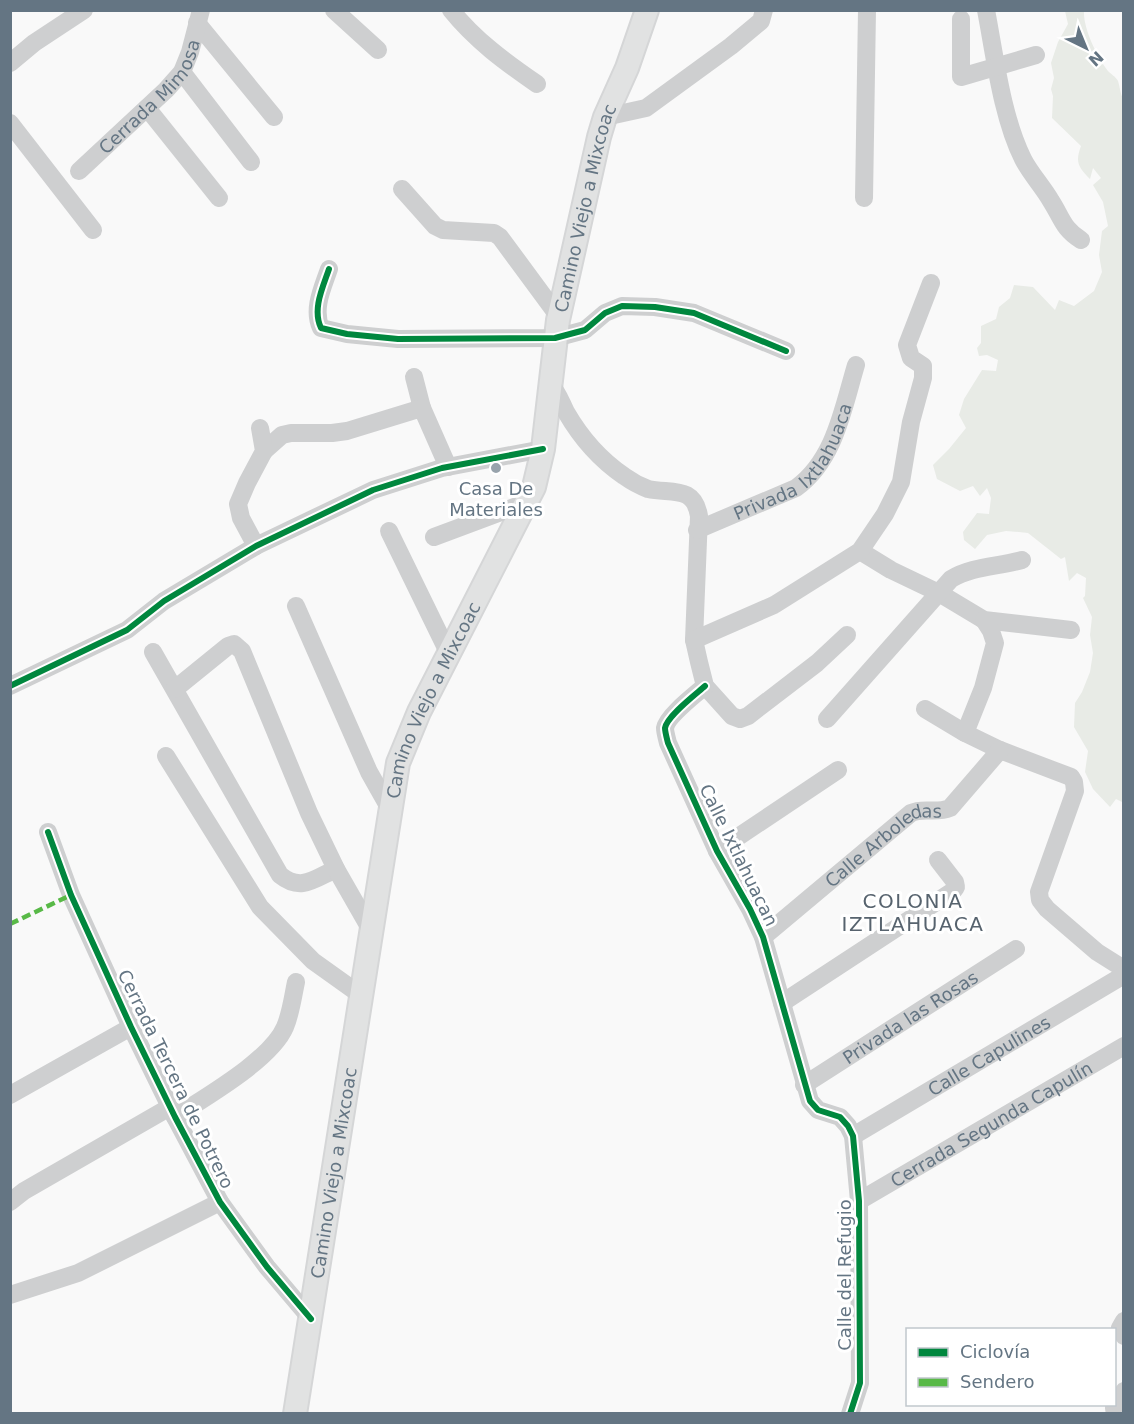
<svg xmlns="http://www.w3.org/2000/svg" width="1134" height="1424" viewBox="0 0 1134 1424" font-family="'DejaVu Sans',sans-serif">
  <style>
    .green { fill: #e8ebe6 }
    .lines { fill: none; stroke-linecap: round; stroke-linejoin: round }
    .major-casing { stroke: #d5d6d7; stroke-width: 26 }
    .minor { stroke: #cecfd0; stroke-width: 18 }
    .major { stroke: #e1e2e2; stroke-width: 22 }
    .quiet { stroke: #58b947; stroke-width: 4.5; stroke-dasharray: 9 4.5; stroke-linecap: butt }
    .cycleway-casing { stroke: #fff; stroke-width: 10 }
    .cycleway { stroke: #00873e; stroke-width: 6 }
    .poi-dot { fill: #98a3ac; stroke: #fff; stroke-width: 2 }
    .labels { text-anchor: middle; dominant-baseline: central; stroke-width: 6; stroke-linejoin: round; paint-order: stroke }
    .street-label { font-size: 18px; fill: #647583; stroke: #fff }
    .poi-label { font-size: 18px; fill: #647583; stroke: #fff }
    .neighbourhood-label { font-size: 20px; letter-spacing: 1.5px; fill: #57636e; stroke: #fff }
  </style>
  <rect width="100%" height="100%" fill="#f9f9f9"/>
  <path class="green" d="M1065,11H1084C1083,28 1097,57 1108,71C1111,74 1116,77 1118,81C1120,87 1120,93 1123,99L1124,803L1116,799L1110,807L1093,789L1085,772L1088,751L1074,727L1075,703L1082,692L1090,672L1093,653L1090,635L1092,617L1083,598L1085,596L1086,578L1077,573L1069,581L1065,557L1061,559L1028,533L1019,532L1006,531L987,535L975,549L964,540L963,532L977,513L989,514L991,498L987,488L980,496L973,486L960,491L937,479L933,465L949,449L966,428L959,415L964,399L982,370L996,371L998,360L987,355L979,356L977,348L981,343V326L996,319L999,307L1010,298L1014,285L1033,287L1055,310L1059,300L1074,306L1094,291L1102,272L1099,255L1102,231L1108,226L1103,202L1093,185L1101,178L1093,168L1090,179C1078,167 1075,162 1081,146L1052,118L1053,96L1051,89L1054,78L1051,63L1058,42L1068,24Z"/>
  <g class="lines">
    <defs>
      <g id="major">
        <path id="s7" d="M295,1414L398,763L419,712L534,487L543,449L558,320L599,137L605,117L627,68L647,10"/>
      </g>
    </defs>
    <use href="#major" class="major-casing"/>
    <g class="minor">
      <path d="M334,10L378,50"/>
      <path d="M451,10C475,40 505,62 537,84"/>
      <path d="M986,10C995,57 1002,117 1023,159C1030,173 1043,187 1051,201C1062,218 1063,229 1081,240"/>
      <path d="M961,19V77L1036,55"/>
      <path d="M197,23L274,117"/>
      <path d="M10,63L34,43L84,10"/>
      <path d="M182,72L251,162"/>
      <path d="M147,108L219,198"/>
      <path d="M605,117L646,108L731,46L761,21L764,10"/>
      <path d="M10,123L93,230"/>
      <path id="s1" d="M79,171L166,90L182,72L190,52L201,10"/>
      <path d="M402,189L435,226L443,230L494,233L500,237L556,313L558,320"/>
      <path d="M864,198L867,10"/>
      <path d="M329,269C323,287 312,309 321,328L347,334L398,339L555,338L585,330L605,313L622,306L655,307L694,313L786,351"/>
      <path d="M414,377L422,408"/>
      <path d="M550,384C558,392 561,402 566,412C581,438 599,459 624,476C631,481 640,486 648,489C671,494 694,485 699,516L694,640L699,662L705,686L732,716L740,719L748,716L817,663L847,635"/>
      <path d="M264,451L282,435L291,433H332L347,431L422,408L448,467"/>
      <path id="s2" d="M697,530L796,488C835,460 843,408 856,365"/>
      <path d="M389,531L448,652"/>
      <path d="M434,537L528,502"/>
      <path d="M256,546L241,518L238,504L247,483L264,451L260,428"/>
      <path d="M860,551L891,570L939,593L984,620L1071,630"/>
      <path d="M296,606L369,772L391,811"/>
      <path d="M694,640L774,605L860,551L885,514L901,482L911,422L923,378V366L911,358L907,345L931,283"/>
      <path d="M153,652L280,875C301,892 314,879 336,869"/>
      <path d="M10,686L127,630L164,601L256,546L373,490L442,468L543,449"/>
      <path d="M705,686C696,694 667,716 665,728C665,732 667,739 668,743L717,851L750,909L763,937L810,1101L818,1110L840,1117L848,1126L853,1136L859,1201L860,1383L850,1414"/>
      <path d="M175,689L228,646L234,644L242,651L309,813L336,869L372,932"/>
      <path d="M925,709L965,733L1000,750L1071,777L1074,782L1075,791L1039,892L1040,900L1047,909L1097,952L1124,969"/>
      <path d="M827,719L951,579C973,566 997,567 1022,560"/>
      <path d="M965,733L983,688L995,643L991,631L984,620"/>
      <path d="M166,756L260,907L313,961L362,996"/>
      <path d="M48,832L71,895L131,1027L175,1117L220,1202L267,1267L311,1319"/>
      <path d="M717,851L838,770"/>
      <path id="s3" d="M763,937L911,813C924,807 935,814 950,808L1000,750"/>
      <path d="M782,1003L953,891L956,887L955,882L938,860"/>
      <path id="s4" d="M804,1085L1016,949"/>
      <path d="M10,1095L131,1027"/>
      <path d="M175,1117C205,1097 271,1060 285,1027C291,1013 293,996 296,982"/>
      <path id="s5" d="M853,1136L1124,975"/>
      <path id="s6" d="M859,1201L1124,1046"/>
      <path d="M10,1202L24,1191L170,1107"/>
      <path d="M10,1295L78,1273L220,1202"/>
      <path d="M1124,1321L1120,1328L1124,1336"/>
      <path d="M1115,1414L1114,1408L1124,1391"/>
    </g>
    <use href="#major" class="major"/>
    <path class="quiet" d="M10,924L71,895"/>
    <defs>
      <g id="cycleway">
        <path d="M329,269C323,287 312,309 321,328L347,334L398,339L555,338L585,330L605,313L622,306L655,307L694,313L786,351"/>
        <path d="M10,686L127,630L164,601L256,546L373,490L442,468L543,449"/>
        <path d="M705,686C696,694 667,716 665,728C665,732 667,739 668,743L717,851L750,909L763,937L810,1101L818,1110L840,1117L848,1126L853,1136L859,1201L860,1383L850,1414"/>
        <path d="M48,832L71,895L131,1027L175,1117L220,1202L267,1267L311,1319"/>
      </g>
    </defs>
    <use href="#cycleway" class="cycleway-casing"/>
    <use href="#cycleway" class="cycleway"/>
  </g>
  <circle class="poi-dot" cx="496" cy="468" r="6"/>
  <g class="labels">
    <g class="street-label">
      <text stroke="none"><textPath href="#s1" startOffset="104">Cerrada Mimosa</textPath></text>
      <text stroke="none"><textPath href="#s7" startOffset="1251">Camino Viejo a Mixcoac</textPath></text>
      <text stroke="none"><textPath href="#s2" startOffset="124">Privada Ixtlahuaca</textPath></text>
      <text stroke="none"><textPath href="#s7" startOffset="730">Camino Viejo a Mixcoac</textPath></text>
      <text stroke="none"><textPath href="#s3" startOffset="154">Calle Arboledas</textPath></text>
      <text transform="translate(739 855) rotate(64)">Calle Ixtlahuacan</text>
      <text stroke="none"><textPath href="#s4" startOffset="126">Privada las Rosas</textPath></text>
      <text stroke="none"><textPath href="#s5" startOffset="158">Calle Capulines</textPath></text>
      <text transform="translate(176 1079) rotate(64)">Cerrada Tercera de Potrero</text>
      <text stroke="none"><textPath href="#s6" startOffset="153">Cerrada Segunda Capulín</textPath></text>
      <text stroke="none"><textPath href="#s7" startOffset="244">Camino Viejo a Mixcoac</textPath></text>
      <text transform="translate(844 1275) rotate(-90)">Calle del Refugio</text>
    </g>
    <g class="poi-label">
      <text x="496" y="488">Casa De<tspan x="496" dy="21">Materiales</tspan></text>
    </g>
    <g class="neighbourhood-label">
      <text x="913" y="901">COLONIA<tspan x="913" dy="23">IZTLAHUACA</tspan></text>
    </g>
  </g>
  <rect width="1134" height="1424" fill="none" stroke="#647583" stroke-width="24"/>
  <rect x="906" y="1328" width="210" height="78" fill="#ffffff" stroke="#c1c8cd" stroke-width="1.5"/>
  <rect x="918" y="1348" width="30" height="9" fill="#00873e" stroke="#c1c8cd" stroke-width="1.5"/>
  <text x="960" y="1358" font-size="18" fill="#647583">Ciclovía</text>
  <rect x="918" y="1378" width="30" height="9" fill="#58b947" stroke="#c1c8cd" stroke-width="1.5"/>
  <text x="960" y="1388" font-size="18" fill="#647583">Sendero</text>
  <g transform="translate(1086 48) rotate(137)" stroke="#ffffff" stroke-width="4.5" paint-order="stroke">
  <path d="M0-4.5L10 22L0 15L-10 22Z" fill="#647583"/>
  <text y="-9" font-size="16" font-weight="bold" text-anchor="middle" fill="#647583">N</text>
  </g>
</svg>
